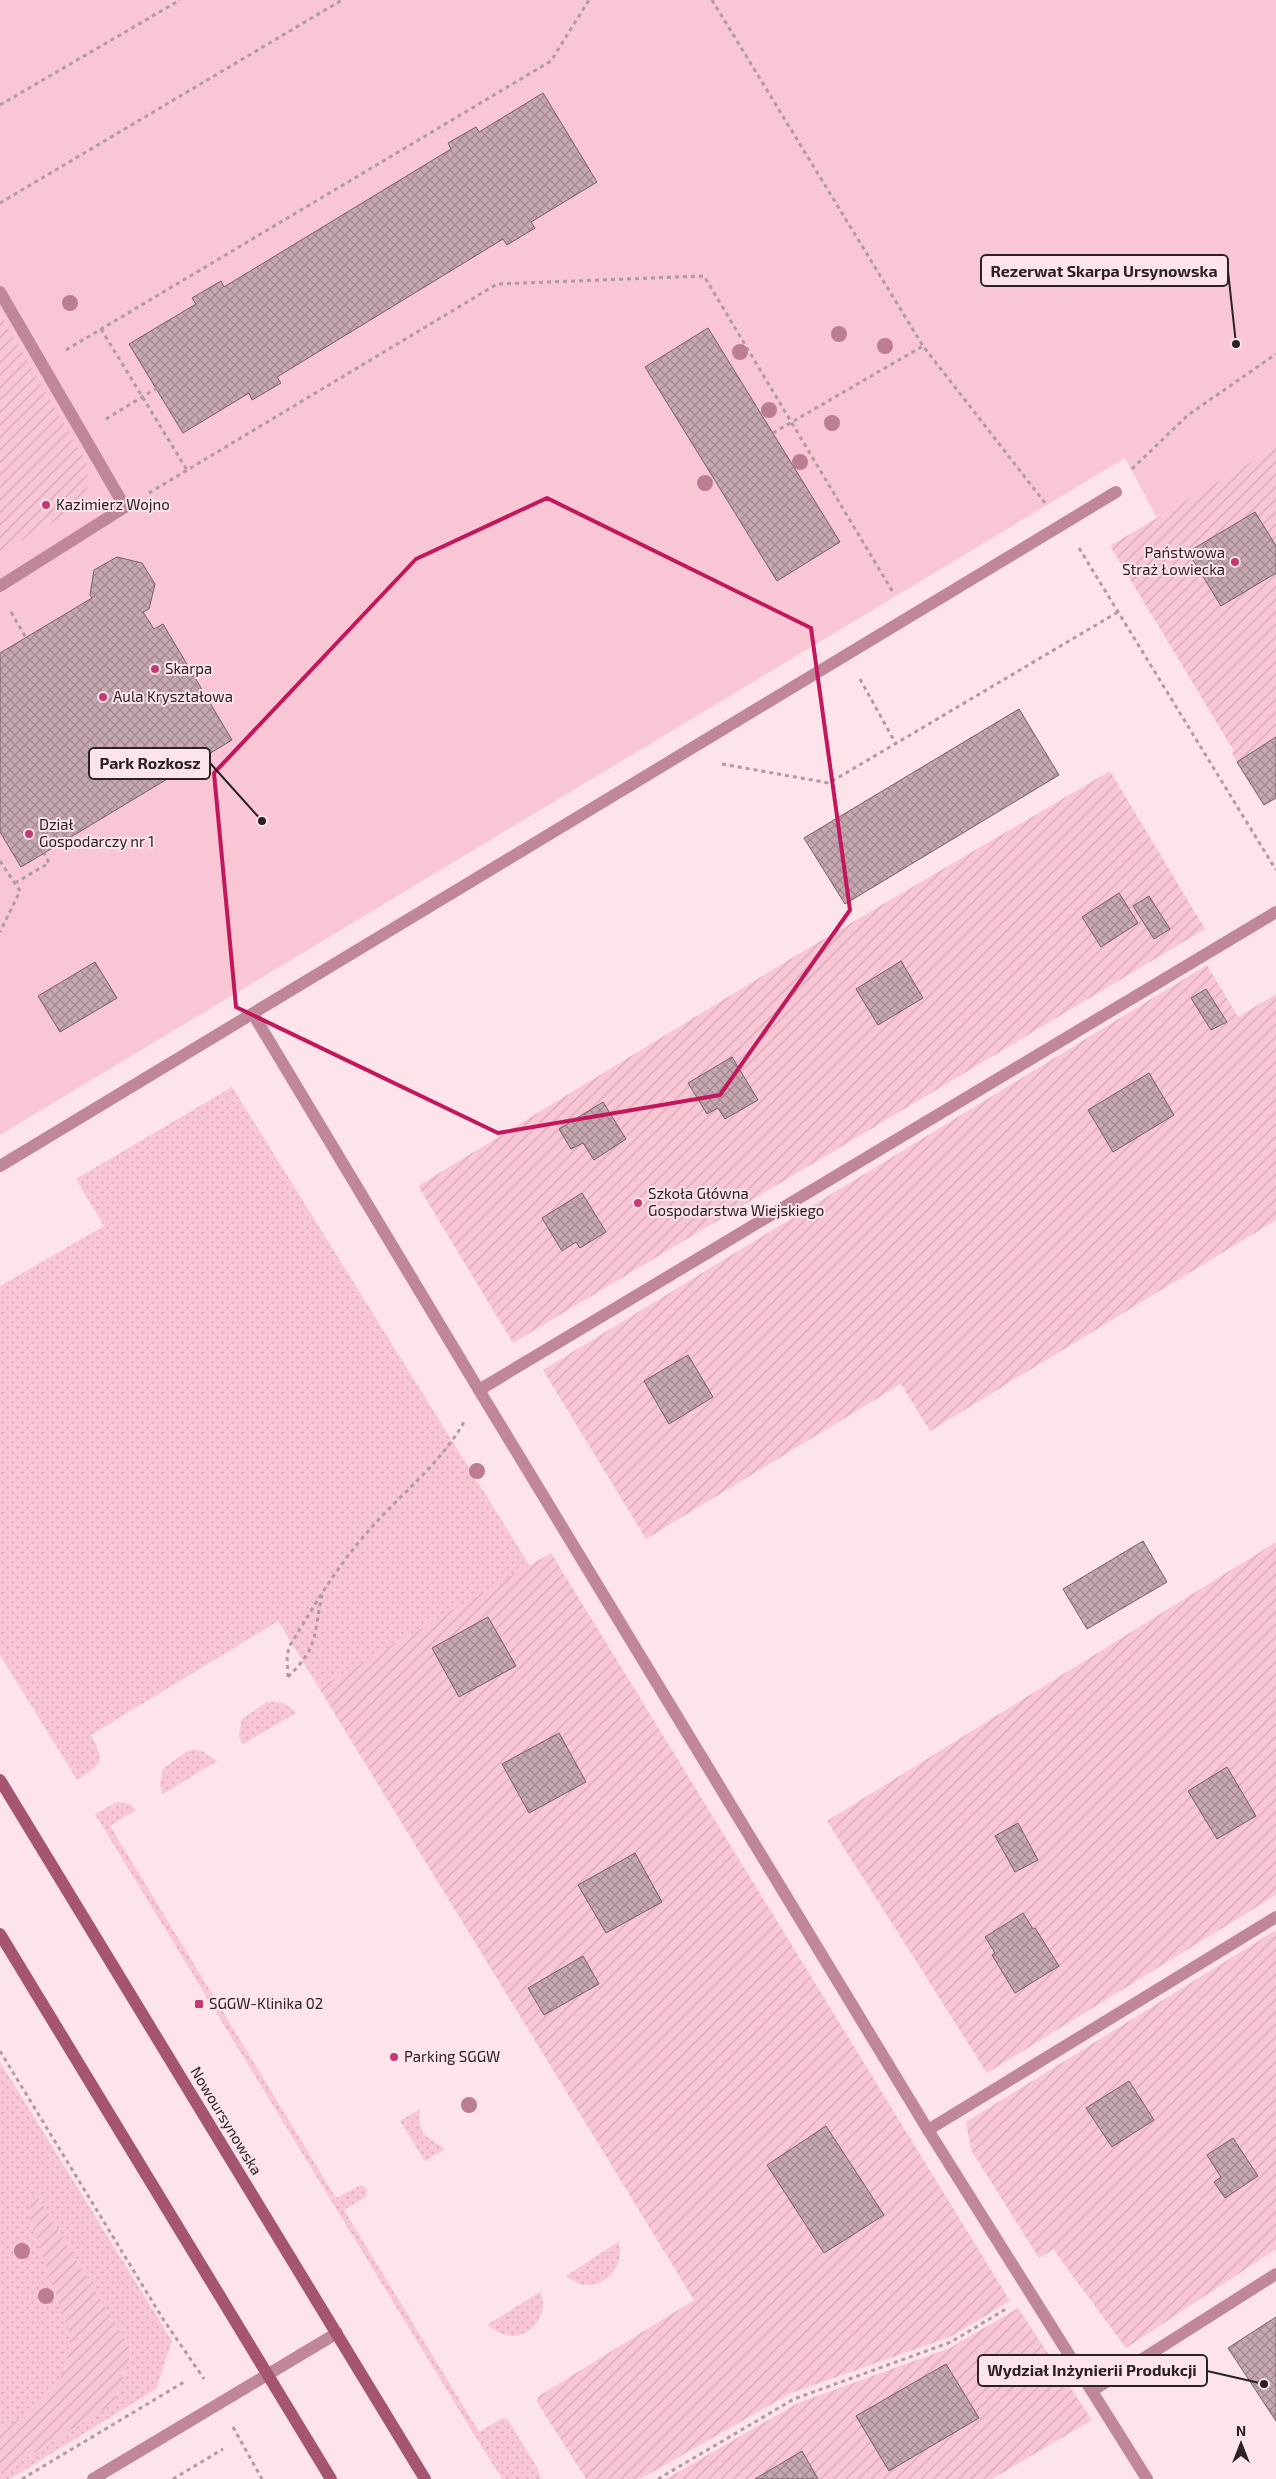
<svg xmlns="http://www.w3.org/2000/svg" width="1276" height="2479" viewBox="0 0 1276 2479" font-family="'Exo 2',sans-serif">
<defs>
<pattern id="grass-dots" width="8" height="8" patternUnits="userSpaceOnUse" patternTransform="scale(1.25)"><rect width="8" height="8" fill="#f8c6d4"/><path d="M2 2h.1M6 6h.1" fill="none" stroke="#d5aab6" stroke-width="1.8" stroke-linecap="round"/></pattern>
<pattern id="garden-furrows" width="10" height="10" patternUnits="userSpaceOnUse" patternTransform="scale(1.25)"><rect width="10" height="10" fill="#f8c6d4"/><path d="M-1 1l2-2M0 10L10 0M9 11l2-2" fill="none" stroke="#d5aab6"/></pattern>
<pattern id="building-cross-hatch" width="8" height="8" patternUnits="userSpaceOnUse" patternTransform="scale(1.25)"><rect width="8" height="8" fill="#c5a8b0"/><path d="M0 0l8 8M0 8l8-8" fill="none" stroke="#a0888f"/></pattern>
</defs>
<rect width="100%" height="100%" fill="#fce4ea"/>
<g fill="url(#grass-dots)">
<path d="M 232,1087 L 530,1566 L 319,1688 L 278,1621 L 91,1735 C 105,1763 103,1763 77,1780 L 0,1655 L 0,1286 L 104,1226 L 76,1179 Z"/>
<path d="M 267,1702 C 279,1701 287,1703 296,1713 L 243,1744 L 239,1736 L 242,1719 Z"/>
<polygon points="194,1750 202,1751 217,1761 163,1794 160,1785 163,1769 187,1751"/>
<polygon points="117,1802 130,1804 136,1810 110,1826 336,2198 361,2185 367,2189 366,2197 344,2210 479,2432 503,2418 508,2420 538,2469 541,2479 502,2479 475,2436 95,1814"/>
<path d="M 0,2062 L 172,2341 L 156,2389 L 10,2479 L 0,2479 L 0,2474 L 114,2403 L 132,2351 L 37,2195 L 69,2332 C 70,2344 70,2356 66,2367 C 58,2389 19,2420 0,2433 Z"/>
<polygon points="420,2109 419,2121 423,2134 445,2149 425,2161 400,2121"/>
<path d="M 618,2242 C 627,2262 607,2286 587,2285 C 578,2285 572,2280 566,2276 Z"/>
<path d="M 540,2292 C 550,2310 534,2335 513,2336 C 503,2336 495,2330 487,2325 Z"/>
</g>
<polygon fill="#f8c6d4" points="0,0 1276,0 1276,447 1157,518 1125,458 0,1135"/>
<g fill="url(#garden-furrows)">
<path d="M 0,314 L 87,463 C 88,482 90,493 77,508 L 0,553 Z"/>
<polygon points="1276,447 1276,737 1237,762 1232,753 1234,751 1110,546"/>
<polygon points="1110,771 1205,929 513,1343 418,1186 800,953"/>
<polygon points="1207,965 1238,1017 1276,994 1276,1220 930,1431 901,1384 646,1539 543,1370"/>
<polygon points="1276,1542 1276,1895 987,2073 827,1821"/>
<polygon points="551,1553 1010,2301 950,2337 791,2393 640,2479 586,2479 537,2402 539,2396 694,2300 319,1688"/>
<polygon points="1276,1930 1276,2249 1126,2348 1053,2249 1039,2258 971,2150 966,2122"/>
<path d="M 37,2195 L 132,2351 L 114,2403 L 0,2474 L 0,2433 C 19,2420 58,2389 66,2367 C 70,2356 70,2344 69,2332 L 31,2223 L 30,2204 Z"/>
<polygon points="1018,2308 1092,2420 992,2479 666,2479 798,2403 950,2348"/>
</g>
<g fill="url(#building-cross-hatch)" stroke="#795f67">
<polygon points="543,93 597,182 531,222 535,228 507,245 503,239 277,377 281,383 252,400 249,393 183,433 129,344 196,304 192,298 221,281 224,287 451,149 448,143 476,127 479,132"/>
<polygon points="708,328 840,542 777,581 645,367"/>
<polygon points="1255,512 1276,546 1276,573 1221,606 1188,552"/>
<polygon points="117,557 142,563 155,584 149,609 143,612 154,629 163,624 232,740 21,867 0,832 0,653 92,598 90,595 94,570"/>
<polygon points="1019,709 1059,775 845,904 804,838"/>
<polygon points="1276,737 1276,798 1264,805 1237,762"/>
<polygon points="1119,893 1138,923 1101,947 1082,917"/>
<polygon points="1149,896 1170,929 1154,939 1133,906"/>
<polygon points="901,961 923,998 878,1025 856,989"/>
<polygon points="95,962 117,998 60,1032 38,996"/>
<polygon points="1206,989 1227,1022 1211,1030 1191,998"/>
<polygon points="732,1057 758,1100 725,1119 718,1108 707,1114 688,1083"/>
<polygon points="1149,1073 1174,1115 1113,1152 1088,1110"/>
<polygon points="603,1102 626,1139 594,1160 583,1143 571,1149 559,1129"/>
<polygon points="582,1193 606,1232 580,1248 576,1242 562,1251 542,1218"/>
<polygon points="688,1355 713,1397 669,1424 644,1381"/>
<polygon points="1143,1541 1167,1582 1087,1629 1063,1589"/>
<polygon points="488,1617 516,1666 459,1697 432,1648"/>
<polygon points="559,1733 586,1782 529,1813 502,1764"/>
<polygon points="1227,1767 1256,1816 1217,1839 1188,1791"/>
<polygon points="1018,1823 1038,1860 1015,1872 995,1836"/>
<polygon points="635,1853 662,1902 606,1933 578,1885"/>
<polygon points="1023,1913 1033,1929 1035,1928 1059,1966 1015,1993 992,1955 995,1953 985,1937"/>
<polygon points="583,1956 599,1984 544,2015 528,1988"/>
<polygon points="1129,2081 1154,2120 1112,2147 1086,2108"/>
<polygon points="826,2126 884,2215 824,2253 767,2165"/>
<polygon points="1233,2138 1258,2176 1225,2198 1214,2182 1221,2177 1207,2155"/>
<polygon points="1276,2317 1276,2421 1228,2348"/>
<polygon points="946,2364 979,2418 889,2471 856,2416"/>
<polygon points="802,2451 818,2479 755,2479"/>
</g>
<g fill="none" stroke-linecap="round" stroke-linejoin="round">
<g stroke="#af9ca1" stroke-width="3" stroke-dasharray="4 4" stroke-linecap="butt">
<polyline points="712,0 923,346 1045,503"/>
<polyline points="0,105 180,0"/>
<polyline points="0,203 342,0"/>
<polyline points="101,329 187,470"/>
<polyline points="66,350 551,61 589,0"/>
<polyline points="106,419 157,388"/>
<polyline points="773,433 923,346"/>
<polyline points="1132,469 1188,415 1276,354"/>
<polyline points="149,493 497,284 704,276 894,594"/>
<polyline points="1079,548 1276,870"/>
<polyline points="11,612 26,638"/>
<polyline points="860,679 896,744"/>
<polyline points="722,764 829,783 1118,612"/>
<polyline points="0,861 20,891 0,932"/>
<polyline points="15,883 49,863 44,853"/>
<path d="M 288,1677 L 287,1657 L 289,1647 C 314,1606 338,1564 371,1528 C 402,1493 441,1463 464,1422"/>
<path d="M 288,1677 C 320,1645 313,1636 322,1595"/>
<polyline points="0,2051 163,2319 204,2379"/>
<polyline points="233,2427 262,2479"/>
<polyline points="22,2479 184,2382"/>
<polyline points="173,2479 223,2449"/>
<polyline points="658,2479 794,2399 951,2342 1006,2309"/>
</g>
<g stroke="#c08798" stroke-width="12">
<polyline points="0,292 125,507 0,586"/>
<polyline points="253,1014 479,1390 928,2130 1147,2479"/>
<polyline points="479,1390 1276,912"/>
<polyline points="928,2130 1276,1917"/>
<polyline points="1092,2391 1276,2274"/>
<polyline points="93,2479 337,2333"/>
</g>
<polyline stroke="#c08798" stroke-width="12" points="0,1166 1116,492"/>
<g stroke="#a65571" stroke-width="12">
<polyline points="0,1780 425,2479"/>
<polyline points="0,1934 331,2479"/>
</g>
</g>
<g fill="#bb7c94">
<circle cx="70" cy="303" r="8"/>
<circle cx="839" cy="334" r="8"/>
<circle cx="885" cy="346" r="8"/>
<circle cx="740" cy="352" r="8"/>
<circle cx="769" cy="410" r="8"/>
<circle cx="832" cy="423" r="8"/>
<circle cx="800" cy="462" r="8"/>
<circle cx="705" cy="483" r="8"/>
<circle cx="477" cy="1471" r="8"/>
<circle cx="469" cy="2105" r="8"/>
<circle cx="22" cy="2251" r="8"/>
<circle cx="46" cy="2296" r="8"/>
</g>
<path fill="none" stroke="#c2185b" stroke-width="4" stroke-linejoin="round" d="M 547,498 L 811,628 L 850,910 L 720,1095 L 498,1133 L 236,1007 L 214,773 L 416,559 Z"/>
<g fill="#c43a73" stroke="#fce4ea" stroke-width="2">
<circle cx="46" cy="505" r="5"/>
<circle cx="1235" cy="562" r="5"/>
<circle cx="155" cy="669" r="5"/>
<circle cx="103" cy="697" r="5"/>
<circle cx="29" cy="834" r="5"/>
<circle cx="638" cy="1203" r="5"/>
<rect x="194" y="1999" width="10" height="10" rx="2.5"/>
<circle cx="394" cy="2057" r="5"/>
</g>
<g text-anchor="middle" stroke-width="4" stroke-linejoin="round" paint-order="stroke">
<g font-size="15" fill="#2b2023" stroke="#fce4ea" text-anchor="start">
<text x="56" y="510">Kazimierz Wojno</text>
<text x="1225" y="558" text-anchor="end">Państwowa<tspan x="1225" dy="17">Straż Łowiecka</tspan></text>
<text x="165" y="674">Skarpa</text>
<text x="113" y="702">Aula Kryształowa</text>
<text x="39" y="830">Dział<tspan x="39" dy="17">Gospodarczy nr 1</tspan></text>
<text x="648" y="1199">Szkoła Główna<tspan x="648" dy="17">Gospodarstwa Wiejskiego</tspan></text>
<text x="209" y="2009">SGGW-Klinika 02</text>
<text x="404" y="2062">Parking SGGW</text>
</g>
<g font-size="15" fill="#2b2023" stroke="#fce4ea">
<text transform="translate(226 2121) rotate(59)" y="5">Nowoursynowska</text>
</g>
</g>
<path fill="none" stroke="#2b2023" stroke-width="2" d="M1236 344L1228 271M262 821L210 763M1264 2384L1207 2371"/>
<g fill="#2b2023" stroke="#fce4ea" stroke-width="2">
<circle cx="1236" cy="344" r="5"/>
<circle cx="262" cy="821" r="5"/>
<circle cx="1264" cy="2384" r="5"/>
</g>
<g fill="#fce4ea" stroke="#2b2023" stroke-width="2">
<rect x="981" y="255" width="247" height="31" rx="5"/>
<rect x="89" y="748" width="121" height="31" rx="5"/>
<rect x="978" y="2355" width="229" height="31" rx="5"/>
</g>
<g font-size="16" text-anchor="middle" font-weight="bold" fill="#2b2023">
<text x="1104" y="277">Rezerwat Skarpa Ursynowska</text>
<text x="150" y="769">Park Rozkosz</text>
<text x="1092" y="2376">Wydział Inżynierii Produkcji</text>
</g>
<g transform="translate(1241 2444)" stroke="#fce4ea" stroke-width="4" paint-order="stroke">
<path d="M0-4L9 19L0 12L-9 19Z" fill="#2b2023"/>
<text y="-8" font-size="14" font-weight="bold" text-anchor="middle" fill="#2b2023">N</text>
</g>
</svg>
